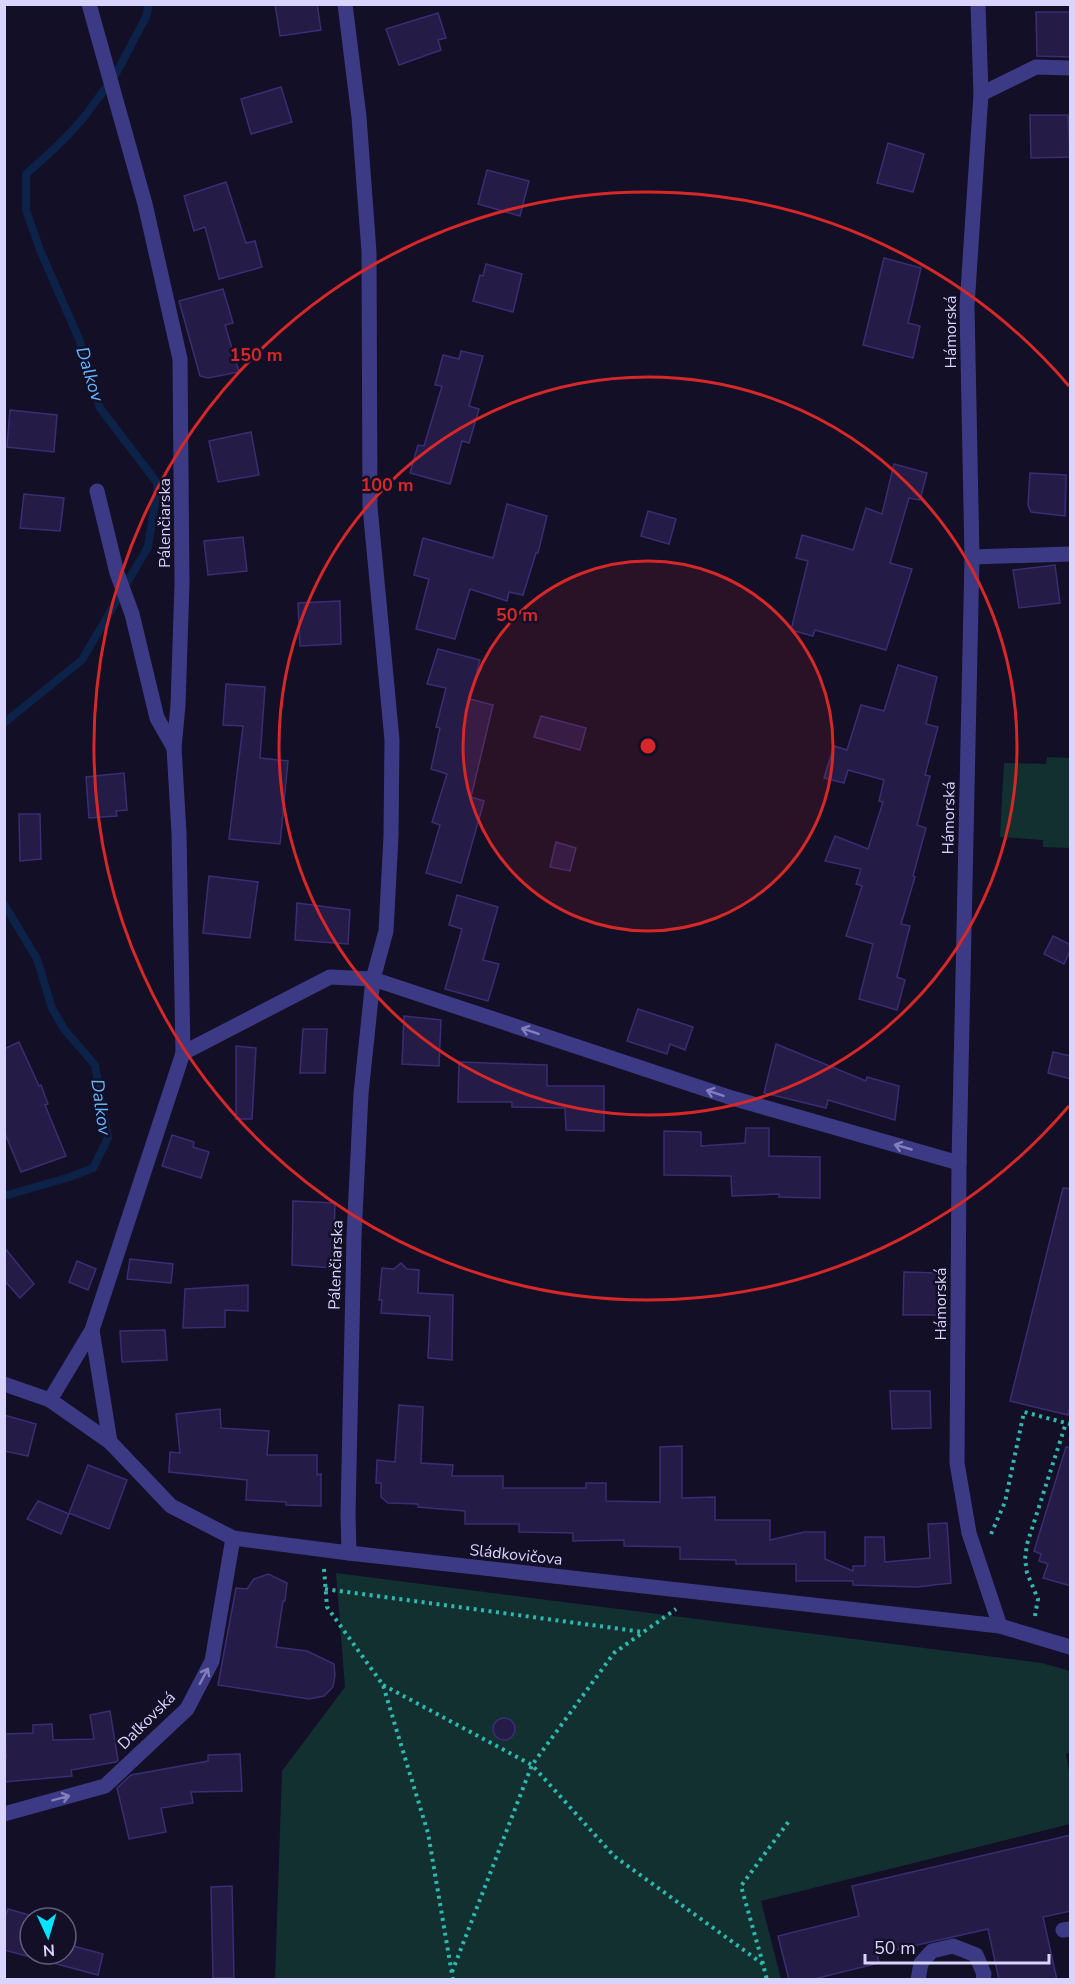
<svg xmlns="http://www.w3.org/2000/svg" width="1075" height="1984" viewBox="0 0 1075 1984" font-family="'Nunito Sans',sans-serif">
<rect width="100%" height="100%" fill="#130f26"/>
<g fill="#12302f">
<polygon points="1047,757 1070,758 1070,848 1043,847 1043,840 1000,837 1004,763 1046,764"/>
<polygon points="336,1573 1042,1663 1070,1671 1070,1752 1066,1754 1070,1777 1070,1824 761,1901 781,1979 275,1979 282,1771 345,1687"/>
</g>
<g fill="none" stroke-linecap="round" stroke-linejoin="round">
<g stroke="#0c2248" stroke-width="8">
<path d="M 4,723 L 82,660 L 148,547 L 158,484 L 100,408 L 79,339 L 40,250 L 26,210 L 26,174 C 47,156 67,138 84,117 C 94,105 100,93 111,83 L 146,17 L 149,4"/>
<polyline points="4,904 37,959 52,1008 64,1029 95,1065 108,1138 93,1168 70,1177 4,1196"/>
</g>
</g>
<g fill="#241b47" stroke="#3b2d73" stroke-width="1.5">
<polygon points="275,4 317,4 321,30 280,36"/>
<polygon points="1036,12 1071,12 1071,57 1037,56"/>
<polygon points="438,13 446,38 438,40 441,50 399,65 386,29"/>
<polygon points="281,87 292,122 251,134 241,99"/>
<polygon points="1030,115 1068,115 1070,157 1031,158"/>
<polygon points="888,143 924,154 913,192 877,183"/>
<polygon points="487,170 529,181 520,216 478,204"/>
<polygon points="226,182 246,243 255,241 262,267 219,279 205,227 194,231 184,196"/>
<polygon points="884,258 921,268 908,323 920,326 913,358 863,345"/>
<polygon points="486,264 522,274 513,312 473,301 480,275 483,276"/>
<polygon points="223,289 233,323 225,325 239,372 208,378 200,376 179,301"/>
<polygon points="461,351 483,356 469,406 479,409 469,443 462,441 450,484 410,473 418,445 424,446 442,386 435,385 443,355 459,359"/>
<polygon points="10,410 57,415 54,452 7,447"/>
<polygon points="251,432 259,475 218,482 209,441"/>
<polygon points="894,464 927,473 920,500 909,498 890,563 912,569 886,650 815,630 813,636 791,630 808,561 796,558 802,535 853,550 866,508 882,514"/>
<polygon points="1030,473 1066,475 1065,516 1031,512 1028,505"/>
<polygon points="24,494 64,498 60,531 20,528"/>
<polygon points="507,504 547,516 538,553 536,553 523,595 509,592 507,601 470,589 455,639 416,629 429,579 414,575 423,538 493,558"/>
<polygon points="648,511 676,519 669,544 641,536"/>
<polygon points="243,537 247,571 208,575 204,541"/>
<polygon points="1055,565 1060,603 1019,608 1013,570"/>
<polygon points="340,601 341,644 300,646 298,603"/>
<polygon points="438,649 480,660 470,699 493,705 471,797 484,801 461,883 426,873 440,825 432,822 447,774 431,769 440,728 436,727 446,688 427,684"/>
<polygon points="898,665 937,677 926,724 938,727 925,775 930,776 917,825 926,828 913,876 915,877 901,924 910,926 897,977 905,980 897,1010 859,999 873,944 846,936 862,886 856,884 861,869 825,861 835,836 868,849 883,802 879,801 884,780 848,770 844,783 824,778 834,746 847,750 861,705 884,711"/>
<polygon points="226,684 265,687 260,758 288,761 280,844 229,839 243,726 223,725"/>
<polygon points="541,716 586,728 580,750 534,737"/>
<polygon points="124,773 127,810 116,811 117,816 89,818 86,777"/>
<polygon points="19,814 40,814 41,859 20,861"/>
<polygon points="556,842 576,848 570,871 550,867"/>
<polygon points="209,876 258,882 250,938 203,933"/>
<polygon points="457,895 498,907 483,960 499,964 488,1001 445,989 462,929 449,925"/>
<polygon points="297,903 350,910 348,944 295,940"/>
<polygon points="1053,936 1071,945 1071,949 1064,964 1044,954"/>
<polygon points="638,1009 693,1027 685,1050 670,1044 667,1054 627,1041"/>
<polygon points="404,1016 441,1020 439,1066 402,1064"/>
<polygon points="303,1029 327,1029 325,1073 300,1073"/>
<polygon points="19,1042 39,1086 41,1085 48,1104 45,1105 66,1156 21,1172 4,1131 4,1049"/>
<polygon points="776,1044 866,1081 867,1077 899,1086 895,1120 828,1100 826,1108 764,1093"/>
<polygon points="236,1046 256,1048 252,1119 236,1119"/>
<polygon points="1053,1052 1071,1056 1071,1079 1048,1073"/>
<polygon points="459,1062 547,1065 547,1086 604,1086 604,1131 566,1130 565,1108 512,1107 512,1102 458,1102"/>
<polygon points="746,1128 769,1128 769,1156 820,1157 820,1198 779,1197 779,1194 732,1196 731,1176 664,1175 664,1131 701,1132 701,1146 745,1143"/>
<polygon points="172,1135 194,1142 193,1147 209,1152 201,1178 162,1166"/>
<polygon points="1063,1188 1071,1189 1071,1404 1068,1415 1010,1401"/>
<polygon points="293,1201 335,1203 333,1268 292,1265"/>
<polygon points="4,1247 34,1284 20,1298 4,1280"/>
<polygon points="130,1259 173,1264 171,1283 127,1279"/>
<polygon points="77,1261 96,1269 88,1290 69,1282"/>
<polygon points="401,1263 407,1269 419,1270 418,1293 453,1295 452,1360 428,1358 430,1316 381,1313 382,1300 379,1300 382,1268 394,1269"/>
<polygon points="904,1272 938,1273 938,1315 903,1315"/>
<polygon points="248,1285 248,1311 225,1310 225,1327 183,1328 185,1289"/>
<polygon points="165,1330 167,1360 122,1362 120,1331"/>
<polygon points="890,1391 930,1391 931,1428 892,1429"/>
<polygon points="399,1405 423,1407 421,1463 453,1465 452,1476 503,1476 503,1488 586,1488 586,1483 606,1483 606,1501 660,1502 660,1447 682,1446 682,1498 715,1497 715,1520 770,1520 770,1540 804,1532 825,1532 825,1559 853,1571 853,1566 865,1566 865,1537 884,1537 885,1562 930,1558 928,1524 947,1523 951,1583 917,1587 853,1585 853,1581 796,1581 796,1564 736,1564 736,1560 680,1559 680,1547 624,1546 624,1540 573,1541 573,1533 519,1532 519,1524 465,1524 465,1511 418,1507 418,1504 388,1503 381,1497 381,1483 376,1483 377,1460 395,1462"/>
<polygon points="220,1409 221,1428 269,1431 267,1455 317,1455 317,1475 321,1474 321,1506 286,1505 286,1502 246,1500 247,1480 169,1472 170,1452 180,1453 176,1414"/>
<polygon points="4,1415 36,1424 28,1456 4,1451"/>
<polygon points="1066,1447 1071,1448 1071,1586 1043,1578 1048,1564 1039,1561 1041,1554 1034,1551"/>
<polygon points="88,1465 127,1480 109,1529 69,1513"/>
<polygon points="38,1501 69,1514 61,1534 27,1519"/>
<polygon points="268,1574 287,1583 285,1601 283,1601 276,1647 307,1651 334,1664 335,1675 333,1687 324,1696 309,1699 218,1685 236,1588 247,1589 254,1579"/>
<polygon points="110,1711 118,1760 116,1762 71,1770 72,1776 4,1782 4,1758 6,1758 5,1734 33,1733 33,1725 52,1724 53,1740 94,1739 90,1715"/>
<circle cx="504" cy="1729" r="11"/>
<polygon points="240,1754 242,1791 191,1792 193,1803 161,1808 166,1832 129,1839 117,1788 131,1775 208,1761 208,1755"/>
<polygon points="1071,1835 1071,1911 1043,1917 1057,1980 999,1980 988,1929 877,1954 879,1963 810,1980 789,1980 778,1936 859,1916 852,1886"/>
<polygon points="232,1886 234,1978 213,1978 211,1887"/>
<polygon points="8,1909 36,1917 30,1918 30,1954 66,1954 66,1944 103,1954 98,1975 4,1950 4,1921"/>
</g>
<g fill="none" stroke-linecap="round" stroke-linejoin="round">
<g stroke="#2fb8b0" stroke-width="4" stroke-dasharray="3 4.5" stroke-linecap="butt">
<polyline points="991,1534 1005,1502 1024,1412 1070,1424"/>
<polyline points="324,1569 327,1607 383,1685 398,1735 428,1833 453,1980"/>
<polyline points="325,1589 643,1632"/>
<polyline points="1035,1616 1038,1599 1027,1573 1025,1559 1027,1544 1066,1423"/>
<polyline points="383,1685 532,1765 614,1856 763,1964 767,1980"/>
<polyline points="763,1964 741,1886 789,1821"/>
<polyline points="452,1972 532,1765 614,1653 676,1609"/>
</g>
<g stroke="#3d3a85" stroke-width="15">
<polyline points="89,4 145,204 180,359 182,584 178,705 174,748 179,833 183,1053"/>
<polyline points="345,4 359,117 369,252 370,507 392,740 391,836 386,931 373,979 361,1094 354,1236 348,1514 349,1553"/>
<polyline points="978,4 981,94 967,306 972,557 959,1163 957,1463 969,1533 1000,1626"/>
<polyline points="981,94 1036,67 1070,68"/>
<polyline points="97,491 117,573 132,614 157,718 174,748"/>
<polyline points="972,557 1070,554"/>
<polyline points="4,1384 50,1400 110,1442 171,1506 233,1538 349,1553 1000,1626 1070,1647"/>
<polyline points="50,1400 92,1330"/>
<polyline points="110,1442 92,1330 183,1053 330,977 373,979 732,1098 959,1163"/>
<polyline points="4,1814 105,1786 187,1709 212,1661 233,1538"/>
<polyline points="1063,1930 1070,1929"/>
<polyline points="918,1980 921,1963 932,1951 953,1946 976,1955 984,1974 983,1980"/>
</g>
</g>
<defs><path id="oneway-shaft" d="M-6 0H5M1.5-3L5.5 0L1.5 3" fill="none" stroke-width="1.6" stroke-linecap="round" stroke-linejoin="round" transform="scale(1.5)"/></defs>
<g stroke="#837fbc">
<use href="#oneway-shaft" transform="translate(530 1031) rotate(-162)"/>
<use href="#oneway-shaft" transform="translate(715 1093) rotate(-162)"/>
<use href="#oneway-shaft" transform="translate(903 1147) rotate(-164)"/>
<use href="#oneway-shaft" transform="translate(204 1676) rotate(-62)"/>
<use href="#oneway-shaft" transform="translate(61 1798) rotate(-15)"/>
</g>
<circle cx="648" cy="746" r="185" fill="#d62828" fill-opacity=".12"/>
<g fill="none" stroke="#d62828" stroke-width="3">
<circle cx="648" cy="746" r="185"/>
<circle cx="648" cy="746" r="369"/>
<path d="M1069 1106A554 554 0 1 1 1069 386"/>
</g>
<g text-anchor="middle" stroke-width="5" stroke-linejoin="round" paint-order="stroke">
<g font-size="16" fill="#d9d4ff" stroke="#130f26">
<text transform="translate(950 332) rotate(-90)" y="6">Hámorská</text>
<text transform="translate(164 523) rotate(-90)" y="6">Pálenčiarska</text>
<text transform="translate(948 818) rotate(-89)" y="6">Hámorská</text>
<text transform="translate(335 1265) rotate(-88)" y="6">Pálenčiarska</text>
<text transform="translate(940 1304) rotate(-90)" y="6">Hámorská</text>
<text transform="translate(516 1554) rotate(6)" y="6">Sládkovičova</text>
<text transform="translate(146 1720) rotate(-45)" y="6">Daľkovská</text>
</g>
<g font-size="18" font-style="italic" fill="#62b6ff" stroke="#130f26">
<text transform="translate(90 374) rotate(73)" y="6">Dalkov</text>
<text transform="translate(101 1107) rotate(82)" y="6">Dalkov</text>
</g>
</g>
<circle cx="648" cy="746" r="9" fill="#d62828" stroke="#130f26" stroke-width="3"/>
<g font-size="18" text-anchor="middle" font-weight="bold" fill="#d62828" stroke="#130f26" stroke-width="5" stroke-linejoin="round" paint-order="stroke">
<text x="256" y="361">150 m</text>
<text x="387" y="491">100 m</text>
<text x="517" y="621">50 m</text>
</g>
<rect width="1075" height="1984" fill="none" stroke="#d9d4ff" stroke-width="12"/>
<g transform="translate(48 1936) rotate(176)"><circle r="28" fill="#130f26" stroke="#625e7d" stroke-width="1.5"/>
<path d="M0-4.5L10 22L0 15L-10 22Z" fill="#00e5ff"/>
<text y="-9" font-size="16" font-weight="bold" text-anchor="middle" fill="#d9d4ff">N</text>
</g>
<path d="M865 1954v9h184v-9" fill="none" stroke="#d9d4ff" stroke-width="3"/>
<text x="874" y="1954" font-size="18" fill="#d9d4ff" stroke="#130f26" stroke-width="4.5" paint-order="stroke">50 m</text>
</svg>
